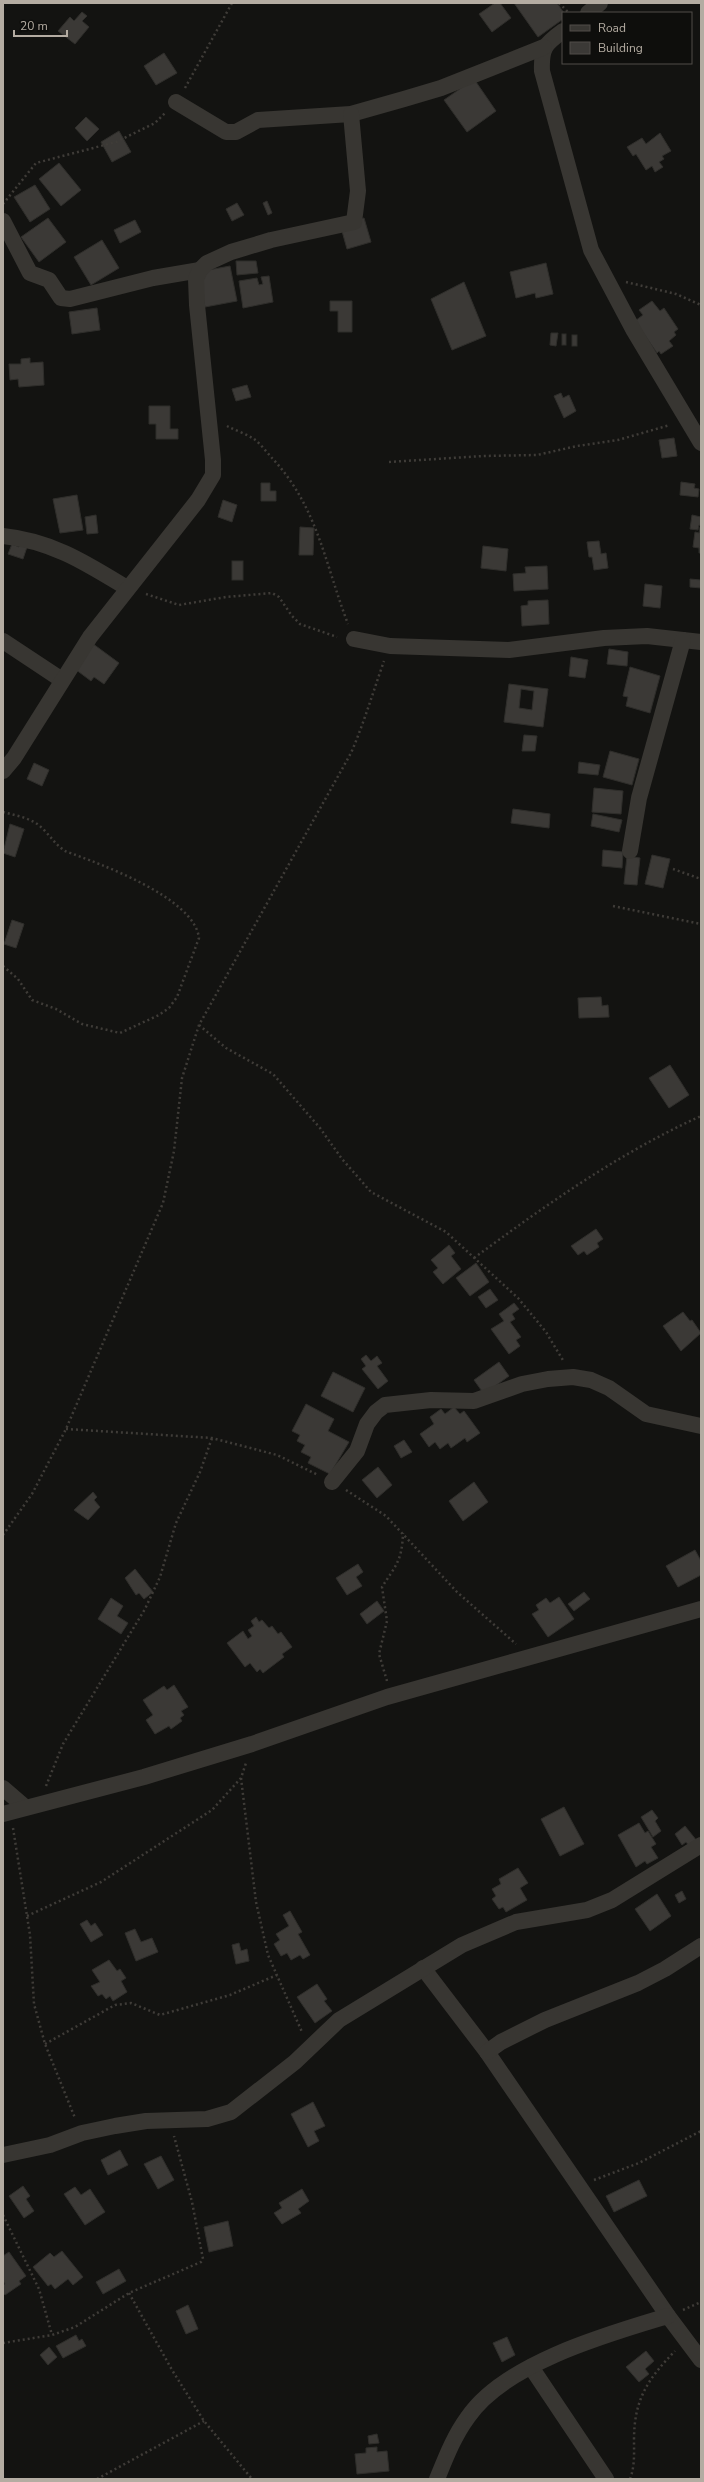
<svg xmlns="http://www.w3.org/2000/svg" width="704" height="2482" viewBox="0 0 704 2482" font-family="'Nunito Sans',sans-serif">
<rect width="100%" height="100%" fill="#131311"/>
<g fill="#3b3936" stroke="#2f2e2b" fill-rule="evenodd">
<polygon points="495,3 500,3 511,18 492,32 479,14"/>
<polygon points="514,3 557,3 564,13 563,19 538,37"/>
<polygon points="82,12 87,16 82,21 89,27 75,44 58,31 70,17 74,21"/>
<polygon points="164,53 177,73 156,85 144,66"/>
<polygon points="474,79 496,111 467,132 444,100"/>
<polygon points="86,117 99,129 87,141 75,128"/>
<polygon points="119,131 131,152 112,162 101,142"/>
<polygon points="660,133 671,151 662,156 664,159 659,162 663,167 655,172 652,166 646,170 636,154 633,156 627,147 642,138 646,144"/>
<polygon points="59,163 81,190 61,206 39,179"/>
<polygon points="35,185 50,209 30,222 14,197"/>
<polygon points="267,201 272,213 268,215 263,203"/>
<polygon points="237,203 244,215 232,221 226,209"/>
<polygon points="48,218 66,242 39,262 21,237"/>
<polygon points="364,218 371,242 347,249 340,224"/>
<polygon points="135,220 141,232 120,243 114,230"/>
<polygon points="102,240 119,268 91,285 74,257"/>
<polygon points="236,261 256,261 258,273 237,275"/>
<polygon points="546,263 553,294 536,298 535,293 516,298 510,272"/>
<polygon points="230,266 237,301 205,307 198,272"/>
<polygon points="269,276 273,302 243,308 239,281 257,278 259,285 263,284 261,277"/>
<polygon points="464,282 486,336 452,350 431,299"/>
<polygon points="330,301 352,301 352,332 338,332 338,311 330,311"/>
<polygon points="652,301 660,311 664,308 678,329 674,332 676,335 669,341 673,346 661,354 659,351 657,353 635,321 643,315 639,310"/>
<polygon points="97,308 100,330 72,334 69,312"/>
<polygon points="551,333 558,333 556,346 550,345"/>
<rect x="562" y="334" width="4" height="11"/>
<rect x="572" y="335" width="5" height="11"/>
<polygon points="30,358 30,363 43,362 44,385 19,387 18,379 10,380 9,364 21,364 21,359"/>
<polygon points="247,385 251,397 236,401 232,389"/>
<polygon points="561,393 563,398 569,395 576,411 564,418 554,396"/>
<polygon points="149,406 170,406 170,429 178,429 178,439 156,439 156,424 149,424"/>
<polygon points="674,438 677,456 662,458 659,440"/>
<polygon points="681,482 695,484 694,488 699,489 698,497 680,495"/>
<polygon points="261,483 270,483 270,491 276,491 276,501 261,501"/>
<polygon points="77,495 83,530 60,533 53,499"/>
<polygon points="223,500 237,505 232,522 218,517"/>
<polygon points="96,515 98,533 87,534 85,517"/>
<polygon points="692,515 701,517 701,526 699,525 698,530 690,529"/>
<polygon points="300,527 314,528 313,555 299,555"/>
<polygon points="700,527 701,527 701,553 699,553 699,548 693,547 695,532 699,533"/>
<polygon points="599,541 601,554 606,553 608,568 594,570 592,557 589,557 587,542"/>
<polygon points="12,544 19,547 20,544 27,547 23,559 8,554"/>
<polygon points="483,546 508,549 506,571 481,568"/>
<rect x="232" y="561" width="11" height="19"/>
<polygon points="547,566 548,589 514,591 513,574 526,573 525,567"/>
<polygon points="690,579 701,580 701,588 690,587"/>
<polygon points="645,584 662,586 660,608 643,606"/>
<polygon points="548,600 549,624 522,626 521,606 528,605 528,601"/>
<polygon points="85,638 119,663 104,684 94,677 91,681 75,669"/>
<polygon points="609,649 628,652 627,666 607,664"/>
<polygon points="571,657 588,660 585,678 569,676"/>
<polygon points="630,667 660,676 650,713 626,706 628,697 623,696"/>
<path d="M 509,684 L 548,689 L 543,727 L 504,722 ZM 521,689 L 534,691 L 532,710 L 519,708 Z"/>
<polygon points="524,735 537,736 535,751 522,751"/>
<polygon points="610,751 639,759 632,785 603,777"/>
<polygon points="579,762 600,765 598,775 578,773"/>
<polygon points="34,763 49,770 42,786 27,779"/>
<polygon points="594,788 623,791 621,814 592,812"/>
<polygon points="513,809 550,814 549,828 511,823"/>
<polygon points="593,814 622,820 619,832 591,826"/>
<polygon points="10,824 24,829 15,857 3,853"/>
<polygon points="603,850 623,852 622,868 602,866"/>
<polygon points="652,855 670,859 663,888 645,884"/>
<polygon points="627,856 640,858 637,885 624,884"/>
<polygon points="12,920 24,924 16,948 4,944"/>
<polygon points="601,997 602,1006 608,1005 609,1017 579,1018 578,998"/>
<polygon points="670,1065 689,1095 669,1108 649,1078"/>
<polygon points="596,1229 603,1239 597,1243 599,1247 587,1255 584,1251 578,1255 571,1246"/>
<polygon points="449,1245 455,1253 451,1256 461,1269 443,1284 433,1272 438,1268 431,1260"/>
<polygon points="476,1263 489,1282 470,1296 456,1278"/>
<polygon points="490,1289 498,1300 486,1308 478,1297"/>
<polygon points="514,1303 519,1309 512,1314 515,1319 510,1322 521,1337 516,1340 520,1346 509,1354 491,1329 504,1321 499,1314"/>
<polygon points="683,1312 690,1321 692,1320 701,1333 681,1351 663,1326"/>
<polygon points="366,1355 371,1361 377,1356 382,1363 377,1366 388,1381 378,1389 362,1369 366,1366 361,1359"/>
<polygon points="499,1362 509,1376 484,1394 474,1380"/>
<polygon points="333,1372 365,1388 353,1412 321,1396"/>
<polygon points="306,1404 334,1419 328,1431 349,1442 330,1474 308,1463 311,1457 301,1452 305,1445 297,1441 300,1435 292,1431"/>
<polygon points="454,1407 460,1414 464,1411 480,1433 467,1442 465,1438 451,1448 448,1443 440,1449 435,1442 429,1447 420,1434 434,1424 430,1417 441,1409 445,1414"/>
<polygon points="404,1440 412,1452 401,1458 394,1446"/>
<polygon points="378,1467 392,1485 377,1498 362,1480"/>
<polygon points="474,1482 488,1502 463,1521 449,1501"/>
<polygon points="93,1492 97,1497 94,1500 100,1507 88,1520 74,1510"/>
<polygon points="695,1550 701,1561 701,1575 678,1587 666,1566"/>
<polygon points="358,1564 363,1572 356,1577 362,1586 347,1595 336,1578"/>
<polygon points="135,1569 153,1592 144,1599 139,1593 136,1595 125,1578"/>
<polygon points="584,1592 590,1599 574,1611 568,1604"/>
<polygon points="559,1597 574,1619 548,1637 532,1614 539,1610 536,1605 546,1598 550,1603"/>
<polygon points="111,1598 123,1606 117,1616 128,1623 121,1634 98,1619"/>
<polygon points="377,1601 384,1611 367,1624 360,1614"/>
<polygon points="256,1617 259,1622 262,1620 269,1628 272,1626 278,1634 281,1632 292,1647 282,1654 284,1657 263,1673 260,1669 257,1672 250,1663 245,1667 227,1643 243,1631 248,1639 252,1636 248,1630 254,1626 251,1621"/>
<polygon points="174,1685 188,1707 181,1711 184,1715 180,1718 182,1721 171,1729 169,1726 155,1734 146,1720 153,1715 143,1700 164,1686 167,1690"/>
<polygon points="564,1807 584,1844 560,1856 541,1819"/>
<polygon points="652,1810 658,1818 655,1821 661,1831 653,1837 641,1817"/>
<polygon points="639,1823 645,1833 648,1831 656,1844 651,1847 658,1858 647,1864 645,1861 636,1867 618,1835"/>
<polygon points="685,1826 697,1841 689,1846 686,1842 682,1845 675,1834"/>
<polygon points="518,1868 528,1883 520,1888 527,1900 506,1912 503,1907 499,1909 492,1899 496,1896 492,1889 501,1884 499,1879"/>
<polygon points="682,1891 686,1899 679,1903 675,1895"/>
<polygon points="657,1894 671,1916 650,1931 635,1909"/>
<polygon points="290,1911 302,1932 298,1934 310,1955 303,1959 300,1955 291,1960 287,1953 281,1956 274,1944 280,1940 276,1934 289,1926 283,1915"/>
<polygon points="87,1920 91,1926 95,1923 103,1935 91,1942 80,1924"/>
<polygon points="135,1929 141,1942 152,1938 158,1952 136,1961 125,1933"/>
<polygon points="239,1943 241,1951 247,1949 249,1961 236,1964 232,1945"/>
<polygon points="109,1960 117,1971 120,1969 126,1978 121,1981 127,1992 113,2001 110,1996 106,1999 102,1994 98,1996 91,1986 100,1982 92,1970"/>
<polygon points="317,1984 327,1999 324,2001 332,2011 315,2023 297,1997"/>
<polygon points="313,2102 325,2126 314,2131 319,2141 308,2147 291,2114"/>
<polygon points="120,2150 128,2165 108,2175 101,2160"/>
<polygon points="161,2156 174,2180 158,2189 144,2164"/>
<polygon points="639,2180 647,2196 614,2212 606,2196"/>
<polygon points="23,2186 30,2196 26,2199 34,2211 24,2218 9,2196"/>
<polygon points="75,2187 81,2195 90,2189 105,2212 85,2225 64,2194"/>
<polygon points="302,2189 309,2201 298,2209 301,2213 282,2224 274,2213 282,2208 279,2203"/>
<polygon points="228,2221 233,2246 209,2252 204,2227"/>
<polygon points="62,2251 83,2277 73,2285 68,2279 55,2289 51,2284 48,2286 33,2267 50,2253 54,2257"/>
<polygon points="9,2252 26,2276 19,2281 21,2284 5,2295 3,2293 3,2286 5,2284 3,2281 3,2256"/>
<polygon points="119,2269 126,2281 103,2294 96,2282"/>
<polygon points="188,2305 198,2329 186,2334 176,2311"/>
<polygon points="76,2335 79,2341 82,2339 86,2346 63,2358 56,2346"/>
<polygon points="507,2337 515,2355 502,2362 493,2343"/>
<polygon points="49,2347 57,2357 48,2365 40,2355"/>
<polygon points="646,2351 654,2361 645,2369 649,2374 639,2382 626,2367"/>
<polygon points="377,2434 379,2443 369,2444 368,2436"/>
<polygon points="377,2447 377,2452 387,2451 389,2471 357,2474 355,2454 366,2453 366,2448"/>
</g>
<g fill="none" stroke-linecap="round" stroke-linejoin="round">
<g stroke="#3f3c38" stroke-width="2.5" stroke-dasharray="2 3" stroke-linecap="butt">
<polyline points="559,3 569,13"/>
<polyline points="185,88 232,3"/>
<polyline points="3,204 36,163 116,142 155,123 165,113"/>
<polyline points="626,282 676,294 701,305"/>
<path d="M 227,426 C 235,430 246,434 254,439 C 261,444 267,453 273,459 C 318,508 325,564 348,624"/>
<polyline points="389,462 483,456 537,455 577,446 618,440 670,425"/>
<polyline points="146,594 179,605 226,597 272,593 279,597 292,616 300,624 337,637"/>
<path d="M 3,812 C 17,816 33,818 43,829 C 51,837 56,845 65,851 C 100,864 194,897 199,938 L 177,997 L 169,1008 L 159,1015 L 120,1033 L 82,1024 L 56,1009 L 32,1000 L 18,979 L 3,966"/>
<polyline points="673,869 701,879"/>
<polyline points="613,906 701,924"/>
<polyline points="199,1025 226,1048 273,1074 320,1128 342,1159 371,1192 446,1232 518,1298 546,1332 564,1362"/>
<path d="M 474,1258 C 546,1205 619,1153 701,1116"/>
<polyline points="66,1429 212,1438 277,1455 318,1475"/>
<polyline points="346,1490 386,1516 457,1592 516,1644"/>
<path d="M 3,1535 L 32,1494 L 66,1429 L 163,1203 L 174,1151 L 182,1078 L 199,1025 L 351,753 C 364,723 373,692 384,661"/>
<path d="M 387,1681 L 379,1654 L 387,1621 L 382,1587 C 396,1565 402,1561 403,1533"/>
<polyline points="241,1778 256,1902 268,1955 302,2032"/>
<polyline points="46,1786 63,1744 145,1609 160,1577 176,1523 200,1472 212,1438"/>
<polyline points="13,1828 30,1935 34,2004 45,2044 75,2118"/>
<polyline points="27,1916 101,1882 212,1810 241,1778 246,1763"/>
<polyline points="45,2044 115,2005 131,2003 160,2015 230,1995 277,1975"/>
<polyline points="594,2180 639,2163 701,2131"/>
<polyline points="3,2215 39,2289 52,2335"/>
<polyline points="129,2293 172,2370 204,2421 252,2479"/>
<polyline points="683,2310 701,2302"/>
<polyline points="3,2343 52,2335 75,2327 129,2293 201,2262 203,2259 192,2202 174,2136"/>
<polyline points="97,2479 204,2421"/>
<path d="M 630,2479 C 635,2466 634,2453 634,2440 C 634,2399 648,2379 675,2351"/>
</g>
<g stroke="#383632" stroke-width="16">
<polyline points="588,13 600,3"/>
<path d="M 563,31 C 545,44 541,48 542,71 L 591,250 L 634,331 L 701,443"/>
<polyline points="176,102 226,132 236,132 258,120 351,114 404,99 441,88 544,47"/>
<polyline points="3,221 30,273 49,280 61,298 70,299 153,278 200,270"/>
<path d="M 3,536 C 52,541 86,563 127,588"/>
<polyline points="354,639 390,646 509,650 604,638 647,636 701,642"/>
<polyline points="3,641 62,680"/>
<polyline points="3,771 14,758 90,637 198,500 213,475 213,460 197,305 196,279 200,270 207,263 231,252 271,240 354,222 358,191 351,114"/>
<polyline points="630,851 639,798 683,640"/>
<polyline points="332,1482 357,1451 367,1424 376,1412 385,1405 431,1400 474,1401 522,1384 548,1379 573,1377 591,1380 609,1388 646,1414 701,1426"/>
<polyline points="3,1788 25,1807"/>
<polyline points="3,1814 144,1777 252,1744 387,1697 701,1609"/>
<polyline points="423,1968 487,2052 668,2316 701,2360"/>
<polyline points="487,2052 501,2042 545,2020 638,1983 665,1969 701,1946"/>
<polyline points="3,2155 50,2145 82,2133 115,2126 146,2121 207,2119 231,2112 295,2062 339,2020 462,1945 516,1922 587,1910 612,1900 701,1845"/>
<polyline points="531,2367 606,2479"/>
<path d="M 437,2479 C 446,2457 454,2436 468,2417 C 505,2363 608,2334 668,2316"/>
</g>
</g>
<rect width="704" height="2482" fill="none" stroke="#b4aca2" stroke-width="8"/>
<rect x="562" y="12" width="130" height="52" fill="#0e0e0c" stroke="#504d48"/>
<rect x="570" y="25" width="20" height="6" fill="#383632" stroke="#504d48"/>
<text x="598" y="32" font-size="12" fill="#b4aca2">Road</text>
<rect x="570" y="42" width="20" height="12" fill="#3b3936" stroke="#504d48"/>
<text x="598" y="52" font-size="12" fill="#b4aca2">Building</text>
<path d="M14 30v6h53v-6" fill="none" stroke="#b4aca2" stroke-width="2"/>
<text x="20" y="30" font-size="12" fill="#b4aca2" stroke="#0e0e0c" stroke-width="3" paint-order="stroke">20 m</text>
</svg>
